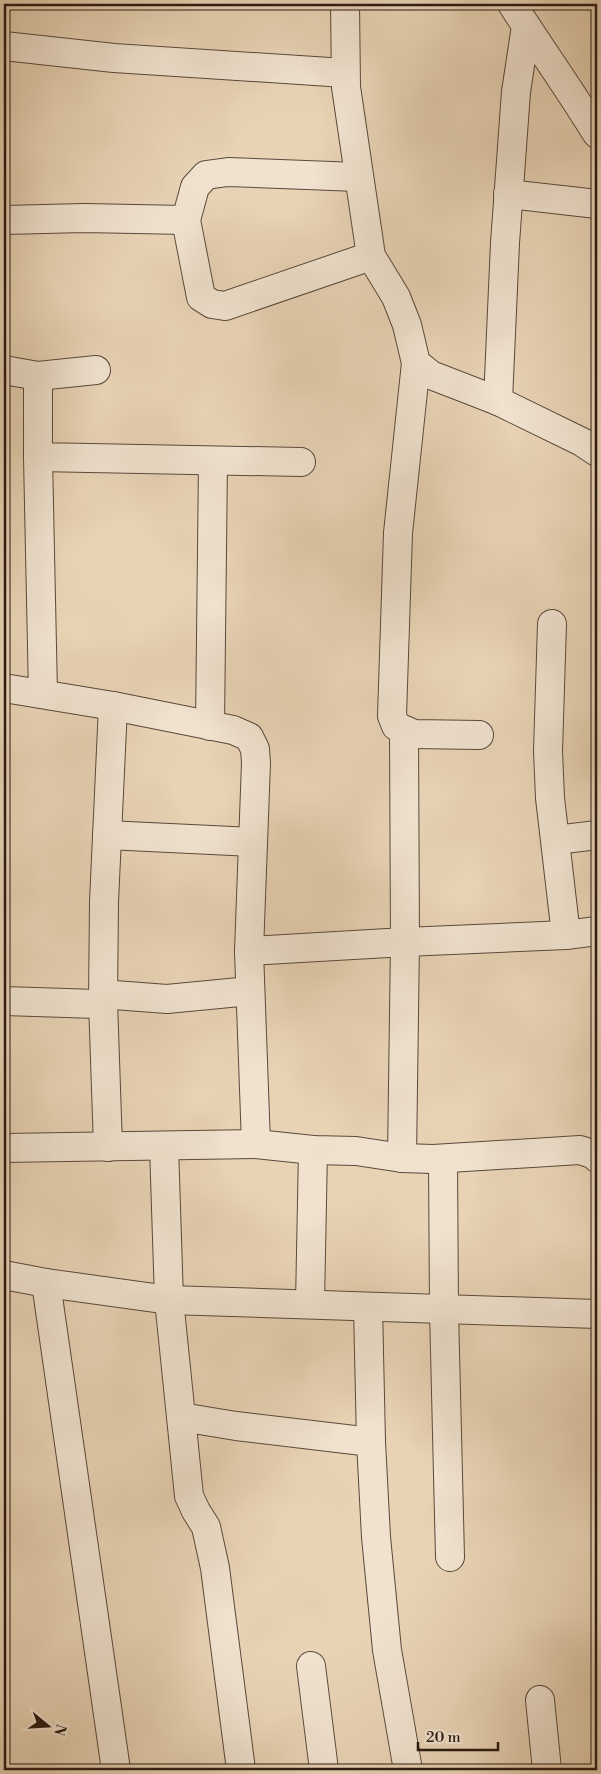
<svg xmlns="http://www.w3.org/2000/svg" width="601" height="1774" viewBox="0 0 601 1774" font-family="'Libre Bodoni',serif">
<rect width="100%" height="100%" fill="#e8d3b5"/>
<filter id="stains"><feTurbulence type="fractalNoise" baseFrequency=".004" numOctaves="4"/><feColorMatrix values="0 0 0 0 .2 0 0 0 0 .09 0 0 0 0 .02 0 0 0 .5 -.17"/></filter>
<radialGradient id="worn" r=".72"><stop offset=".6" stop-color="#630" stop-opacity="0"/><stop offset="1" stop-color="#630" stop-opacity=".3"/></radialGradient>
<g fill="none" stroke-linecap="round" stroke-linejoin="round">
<g stroke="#5a493b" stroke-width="30">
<g id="street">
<polyline points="345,4 346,87 371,256 396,297 407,325 416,363 431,375 498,401 582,442 597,452"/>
<path d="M 512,4 C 540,48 570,90 597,134"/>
<polyline points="4,46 114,58 345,73"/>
<polyline points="358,177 228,172 206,175 195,187 186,220 201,297 212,304 225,306 371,256"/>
<polyline points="508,194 597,204"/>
<polyline points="4,220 84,218 186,220"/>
<polyline points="416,363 398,533 392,716 396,726 414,734 479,735"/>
<polyline points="4,370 38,376 38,457 301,462"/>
<polyline points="38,376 96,370"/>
<polyline points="498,401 505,243 516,92 526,26"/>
<polyline points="38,457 43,694"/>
<polyline points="552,624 548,751 550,798 566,935"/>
<polyline points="4,688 113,706 233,730 249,737 255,749 256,763 249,951 256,1144"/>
<polyline points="210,726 213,461"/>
<polyline points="107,835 253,842"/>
<polyline points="556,840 597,835"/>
<polyline points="249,951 405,942 566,935 597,931"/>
<polyline points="4,1001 97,1004 114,995 167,999 250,991"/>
<polyline points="164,1146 169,1300 181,1417 236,1426 371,1442 376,1537 387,1650 408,1770"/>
<polyline points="108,1147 103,1001 104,902 113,706"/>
<polyline points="4,1148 256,1144 313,1150 356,1151 402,1158 433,1159 580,1150 595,1155 597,1158"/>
<polyline points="402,1158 405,942 404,731"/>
<polyline points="443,1159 444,1310 450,1557"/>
<polyline points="4,1275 46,1283 169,1300 597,1314"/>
<polyline points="46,1283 116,1770"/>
<polyline points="310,1304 313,1150"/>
<polyline points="368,1307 371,1442"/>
<polyline points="181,1417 189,1496 196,1511 206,1527 215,1568 241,1770"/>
<polyline points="311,1666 324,1770"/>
<polyline points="540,1700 547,1770"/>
</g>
</g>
<use href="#street" stroke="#f0e2cf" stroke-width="28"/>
</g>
<rect width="601" height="1774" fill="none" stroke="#e8d3b5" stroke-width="20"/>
<rect x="5" y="5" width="591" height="1764" fill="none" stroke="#2b1b12" stroke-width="2.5"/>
<rect x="10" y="10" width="581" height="1754" fill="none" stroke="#2b1b12"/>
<g transform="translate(48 1726) rotate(108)" stroke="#f0e2cf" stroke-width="4" paint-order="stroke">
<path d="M0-4L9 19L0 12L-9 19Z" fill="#2b1b12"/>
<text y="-8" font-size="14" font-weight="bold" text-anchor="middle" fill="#2b1b12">N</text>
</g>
<path d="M418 1742v8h80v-8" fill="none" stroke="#2b1b12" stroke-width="2.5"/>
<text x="426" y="1742" font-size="15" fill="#2b1b12" stroke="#f0e2cf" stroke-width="4" paint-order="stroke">20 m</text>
<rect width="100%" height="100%" filter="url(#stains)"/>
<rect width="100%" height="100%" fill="url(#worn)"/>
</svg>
